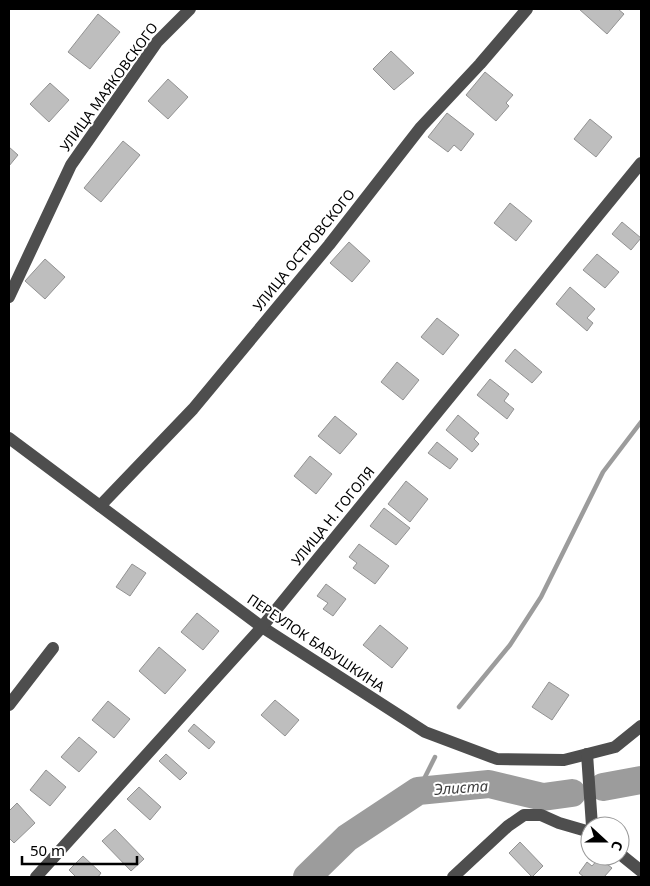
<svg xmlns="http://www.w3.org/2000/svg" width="650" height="886" viewBox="0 0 650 886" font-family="'Noto Sans',sans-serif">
<rect width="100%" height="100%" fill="#fff"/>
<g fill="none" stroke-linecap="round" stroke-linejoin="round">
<g stroke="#9c9c9c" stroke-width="4.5">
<polyline points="459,707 510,645 541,597 603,472 641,422"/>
<polyline points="418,791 435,757"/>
<polyline points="572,793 603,787"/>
</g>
<g stroke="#9c9c9c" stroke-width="28">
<polyline points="603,787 641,780"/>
<polyline points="307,877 347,838 418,791 489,784 543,797 572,793"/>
</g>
</g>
<g fill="#bebebe" stroke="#929292">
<polygon points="579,9 618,9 624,14 607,34"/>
<polygon points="98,14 120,32 90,69 68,52"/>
<polygon points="391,51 414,73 394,90 373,69"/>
<polygon points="485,72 513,95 506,103 509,106 496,121 466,95"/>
<polygon points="168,79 188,97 168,119 148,101"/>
<polygon points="50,83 69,100 49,122 30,104"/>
<polygon points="447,113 474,134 461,151 454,145 448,152 428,137"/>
<polygon points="590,119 612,137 596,157 574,139"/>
<polygon points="123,141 140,155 101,202 84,188"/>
<polygon points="9,147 18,155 9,166"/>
<polygon points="510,203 532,221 516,241 494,223"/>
<polygon points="622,222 641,238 631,250 612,234"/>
<polygon points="349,242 370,261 352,282 330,263"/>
<polygon points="597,254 619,272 605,288 583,270"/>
<polygon points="45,259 65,277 45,299 25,281"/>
<polygon points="570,287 595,309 587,318 593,323 587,331 556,304"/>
<polygon points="437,318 459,335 443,355 421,337"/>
<polygon points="515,349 542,372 532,383 505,361"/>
<polygon points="397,362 419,380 403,400 381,382"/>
<polygon points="490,379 509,394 504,401 514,409 507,419 477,395"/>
<polygon points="458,415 479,433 474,439 479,444 472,452 446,430"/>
<polygon points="335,416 357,434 340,454 318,436"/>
<polygon points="437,442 458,459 450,469 428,453"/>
<polygon points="310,456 332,474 316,494 294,476"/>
<polygon points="406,481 428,499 410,522 388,504"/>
<polygon points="384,508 410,528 396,545 370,526"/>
<polygon points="359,544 389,566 375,584 353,568 357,563 349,557"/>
<polygon points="132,564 146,573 130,596 116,587"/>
<polygon points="326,584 346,599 333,616 323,609 328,603 317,596"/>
<polygon points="197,613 219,631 203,650 181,632"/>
<polygon points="380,625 408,648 392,668 363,645"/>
<polygon points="159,647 186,670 165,694 139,671"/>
<polygon points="549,682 569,695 552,720 532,707"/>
<polygon points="275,700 299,720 285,736 261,715"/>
<polygon points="108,701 130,719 114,738 92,720"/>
<polygon points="194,724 215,742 209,749 188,731"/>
<polygon points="79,737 97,752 79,772 61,757"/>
<polygon points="166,754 187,773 180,780 159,761"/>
<polygon points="46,770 66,787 50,806 30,790"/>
<polygon points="139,787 161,807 150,820 127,799"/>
<polygon points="17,803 35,823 14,843 9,838 9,811"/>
<polygon points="115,829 144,859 131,871 102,841"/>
<polygon points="520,842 543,866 532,877 509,853"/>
<polygon points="83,856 101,873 98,877 76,877 69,870"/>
<polygon points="599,858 612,868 604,877 584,877 579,873 587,862 592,866"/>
</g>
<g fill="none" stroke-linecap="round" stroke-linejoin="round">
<g stroke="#4e4e4e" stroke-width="12">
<polyline points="9,297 71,165 157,42 190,9"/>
<polyline points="9,438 262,627 425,732 497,759 564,760 615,747 641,726"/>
<polyline points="100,506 193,409 329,245 421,127 480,64 527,9"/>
<polyline points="9,705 53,648"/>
<polyline points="587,754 592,826"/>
<polyline points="620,854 641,871"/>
<polyline points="36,877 262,627 641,163"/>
<polyline points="453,877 508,826 524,815 541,815 559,823 590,832"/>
</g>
</g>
<g text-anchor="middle" stroke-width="4" stroke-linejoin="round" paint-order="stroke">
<g font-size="14" fill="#000" stroke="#fff">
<text transform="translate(109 87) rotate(-54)" y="5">УЛИЦА МАЯКОВСКОГО</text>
<text transform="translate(304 250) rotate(-51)" y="5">УЛИЦА ОСТРОВСКОГО</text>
<text transform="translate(333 516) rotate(-51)" y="5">УЛИЦА Н. ГОГОЛЯ</text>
<text transform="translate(316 643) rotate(34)" y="5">ПЕРЕУЛОК БАБУШКИНА</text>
</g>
<g font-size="15" font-style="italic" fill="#3d3d3d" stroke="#fff">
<text transform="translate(461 788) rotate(-4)" y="5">Элиста</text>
</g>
</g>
<rect width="650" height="886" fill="none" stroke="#000000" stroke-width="20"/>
<g transform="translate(605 841) rotate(111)"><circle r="24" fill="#ffffff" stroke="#999999"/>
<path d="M0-4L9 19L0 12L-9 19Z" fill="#000000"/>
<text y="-8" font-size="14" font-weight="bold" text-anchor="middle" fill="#000000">С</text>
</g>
<path d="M22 856v8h115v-8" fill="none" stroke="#000000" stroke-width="2.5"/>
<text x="30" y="856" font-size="15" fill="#000000" stroke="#ffffff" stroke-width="4" paint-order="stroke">50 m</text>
</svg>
